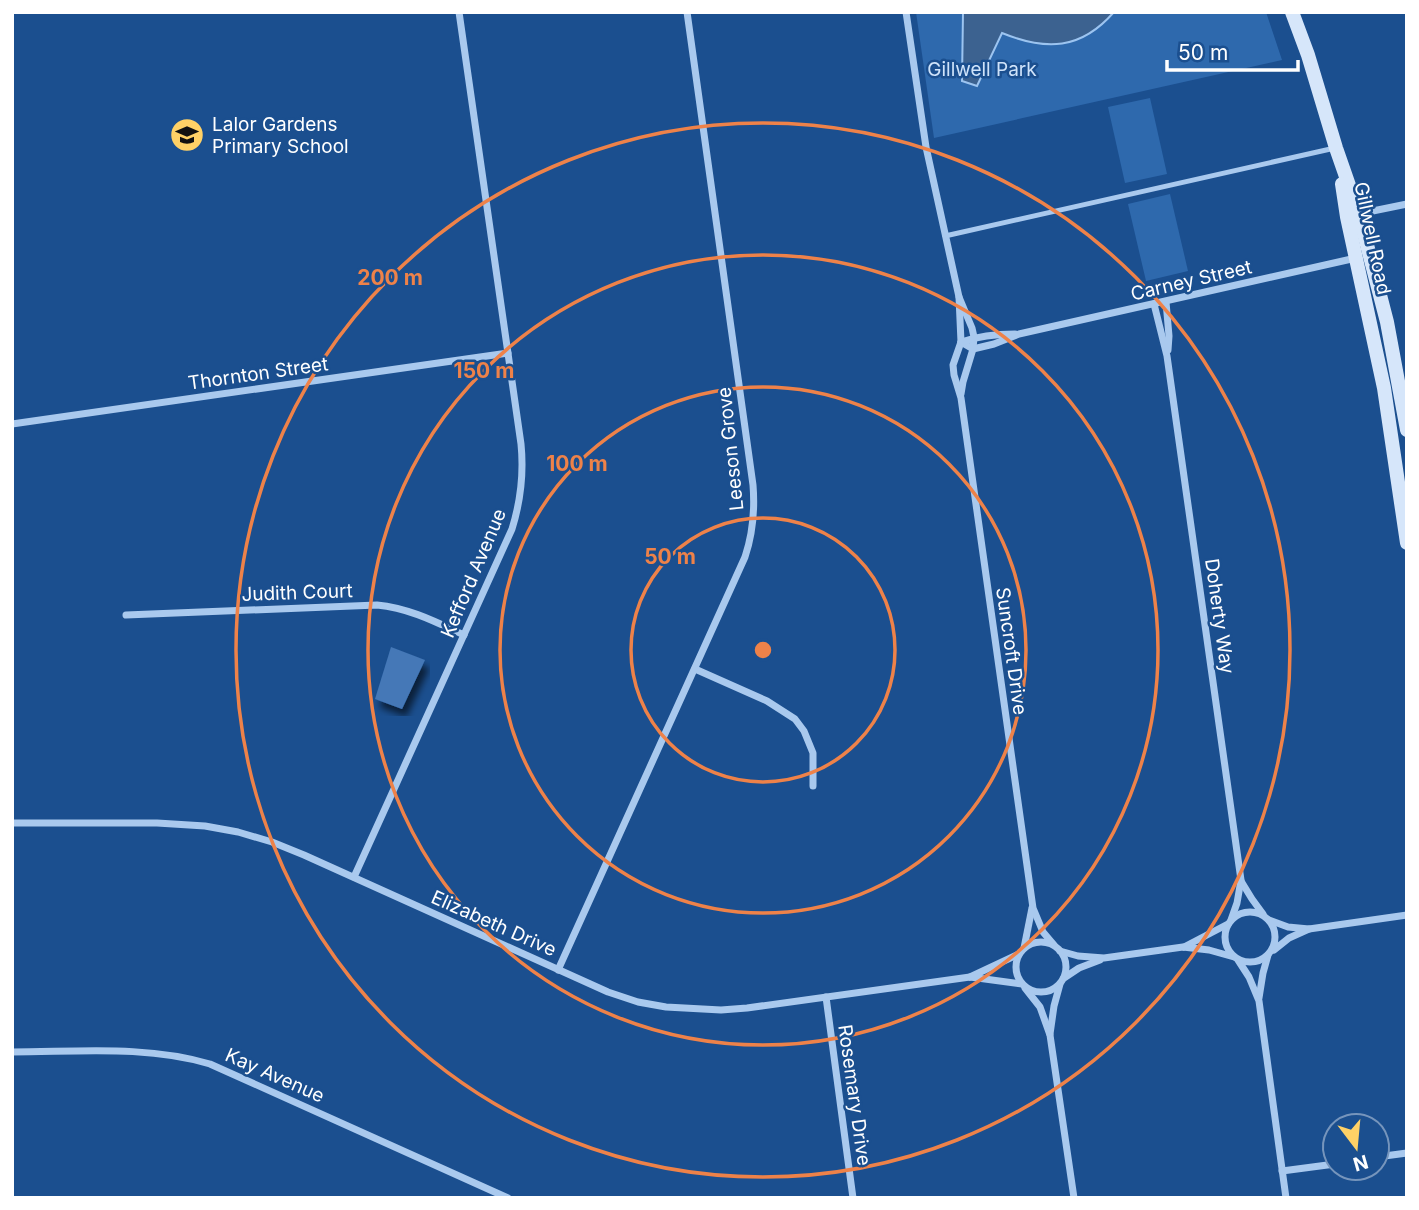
<svg xmlns="http://www.w3.org/2000/svg" width="1419" height="1210" viewBox="0 0 1419 1210" font-family="Inter,sans-serif">
<defs>
<filter id="shadow"><feDropShadow dx="4.5" dy="8" stdDeviation="3.5" flood-color="#0009"/></filter>
</defs>
<rect width="100%" height="100%" fill="#1b4f8f"/>
<g fill="#2e69ad">
<polygon points="916,12 1266,12 1282,60 934,138"/>
<polygon points="1150,98 1167,174 1125,183 1108,107"/>
<polygon points="1170,194 1188,271 1146,281 1128,204"/>
</g>
<path fill="#3c6290" stroke="#9cc4f0" stroke-width="2" d="M 963,12 L 1114,12 C 1081,50 1046,51 1002,33 L 977,86 L 962,81 Z"/>
<polygon fill="#4478b7" filter="url(#shadow)" points="391,647 425,660 402,709 375,699"/>
<g fill="none" stroke-linecap="round" stroke-linejoin="round">
<polyline stroke="#a9c9ee" stroke-width="5" points="945,236 1335,148"/>
<g stroke="#a9c9ee" stroke-width="7">
<polyline points="906,12 926,147 959,297 972,328 974,337 973,349 963,382 961,394"/>
<polyline points="1358,214 1407,204"/>
<polyline points="959,297 961,342 953,365 954,375 961,398 1033,908 1043,932 1054,945"/>
<polyline points="1166,302 1169,336 1168,350"/>
<polyline points="1154,304 1167,356 1241,880 1237,903 1231,920"/>
<polyline points="961,342 973,349 994,344 1019,334 1356,258"/>
<path d="M 961,342 C 979,336 996,334 1015,334"/>
<polyline points="12,424 508,353"/>
<path d="M 126,615 L 377,605 C 409,608 436,622 464,635"/>
<polyline points="695,669 767,701 795,719 804,731 813,753 813,786"/>
<polyline points="12,823 157,823 205,826 238,832 272,842 304,855 608,992 638,1002 666,1007 721,1010 747,1008 970,977 1022,984"/>
<path d="M 354,877 L 512,529 C 521,500 524,474 521,444 L 459,12"/>
<polyline points="1241,881 1252,899 1263,914"/>
<circle cx="1250" cy="937" r="25"/>
<polyline points="1269,920 1288,927 1309,929"/>
<circle cx="1041" cy="967" r="25"/>
<polyline points="1184,947 1228,924"/>
<polyline points="1024,948 1032,908"/>
<polyline points="1274,950 1289,938 1309,929 1407,915"/>
<polyline points="1060,951 1078,956 1104,958 1183,947 1209,950 1234,957"/>
<polyline points="1238,960 1249,977 1259,1001 1286,1198"/>
<path d="M 558,970 L 745,557 C 753,533 755,510 753,485 L 687,12"/>
<polyline points="970,977 1019,954"/>
<polyline points="1064,978 1079,968 1100,960"/>
<polyline points="1025,988 1040,1007 1050,1035 1074,1198"/>
<polyline points="826,997 853,1198"/>
<polyline points="1259,998 1263,973 1268,955"/>
<polyline points="1050,1034 1054,1006 1060,984"/>
<path d="M 12,1052 C 78,1052 146,1045 210,1064 L 508,1198"/>
<polyline points="1377,1157 1407,1153"/>
<polyline points="1282,1171 1335,1164"/>
</g>
<g stroke="#d6e6fa" stroke-width="14">
<polyline points="1292,12 1308,55 1336,148 1359,214 1387,322 1407,430"/>
<polyline points="1342,184 1347,217 1384,388 1407,543"/>
</g>
</g>
<g fill="none" stroke="#ee8249" stroke-width="3.5">
<circle cx="763" cy="650" r="132"/>
<circle cx="763" cy="650" r="263"/>
<circle cx="763" cy="650" r="395"/>
<circle cx="763" cy="650" r="527"/>
</g>
<defs>
<g id="school-disc" transform="scale(1.75)"><circle r="9.5" fill="#ffd166" stroke="#1b4f8f"/><path d="M0-5L7-2L0 1L-7-2ZM-4 1L0 2.5L4 1V4Q0 6-4 4Z" fill="#111"/></g>
</defs>
<g fill-rule="evenodd">
<use href="#school-disc" x="187" y="135"/>
</g>
<g text-anchor="middle" stroke-width="5" stroke-linejoin="round" paint-order="stroke">
<g font-size="19" fill="#cfe3fa" stroke="#1b4f8f">
<text x="982" y="76">Gillwell Park</text>
</g>
<g font-size="19" fill="#fff" stroke="#1b4f8f" text-anchor="start">
<text x="212" y="131">Lalor Gardens<tspan x="212" dy="22">Primary School</tspan></text>
</g>
<g font-size="19" fill="#fff" stroke="#1b4f8f">
<text transform="translate(1373 238) rotate(78)" y="7">Gillwell Road</text>
<text transform="translate(1191 280) rotate(-13)" y="7">Carney Street</text>
<text transform="translate(258 373) rotate(-8)" y="7">Thornton Street</text>
<text transform="translate(730 449) rotate(-96)" y="7">Leeson Grove</text>
<text transform="translate(473 573) rotate(-67)" y="7">Kefford Avenue</text>
<text transform="translate(297 592) rotate(-2)" y="7">Judith Court</text>
<text transform="translate(1220 616) rotate(82)" y="7">Doherty Way</text>
<text transform="translate(1012 651) rotate(82)" y="7">Suncroft Drive</text>
<text transform="translate(494 923) rotate(24)" y="7">Elizabeth Drive</text>
<text transform="translate(275 1075) rotate(24)" y="7">Kay Avenue</text>
<text transform="translate(855 1095) rotate(82)" y="7">Rosemary Drive</text>
</g>
</g>
<circle cx="763" cy="650" r="10" fill="#ee8249" stroke="#1b4f8f" stroke-width="3.5"/>
<g font-size="21" text-anchor="middle" font-weight="bold" fill="#ee8249" stroke="#1b4f8f" stroke-width="5" stroke-linejoin="round" paint-order="stroke">
<text x="390" y="285">200 m</text>
<text x="484" y="378">150 m</text>
<text x="577" y="471">100 m</text>
<text x="670" y="564">50 m</text>
</g>
<rect width="1419" height="1210" fill="none" stroke="#ffffff" stroke-width="28"/>
<g transform="translate(1356 1147) rotate(164)"><circle r="33" fill="#1b4f8f" stroke="#7695bc" stroke-width="2"/>
<path d="M0-5L12 26L0 18L-12 26Z" fill="#ffd166"/>
<text y="-10" font-size="19" font-weight="bold" text-anchor="middle" fill="#ffffff">N</text>
</g>
<path d="M1167 60v10h131v-10" fill="none" stroke="#ffffff" stroke-width="3.5"/>
<text x="1178" y="60" font-size="21" fill="#ffffff" stroke="#1b4f8f" stroke-width="5" paint-order="stroke">50 m</text>
</svg>
